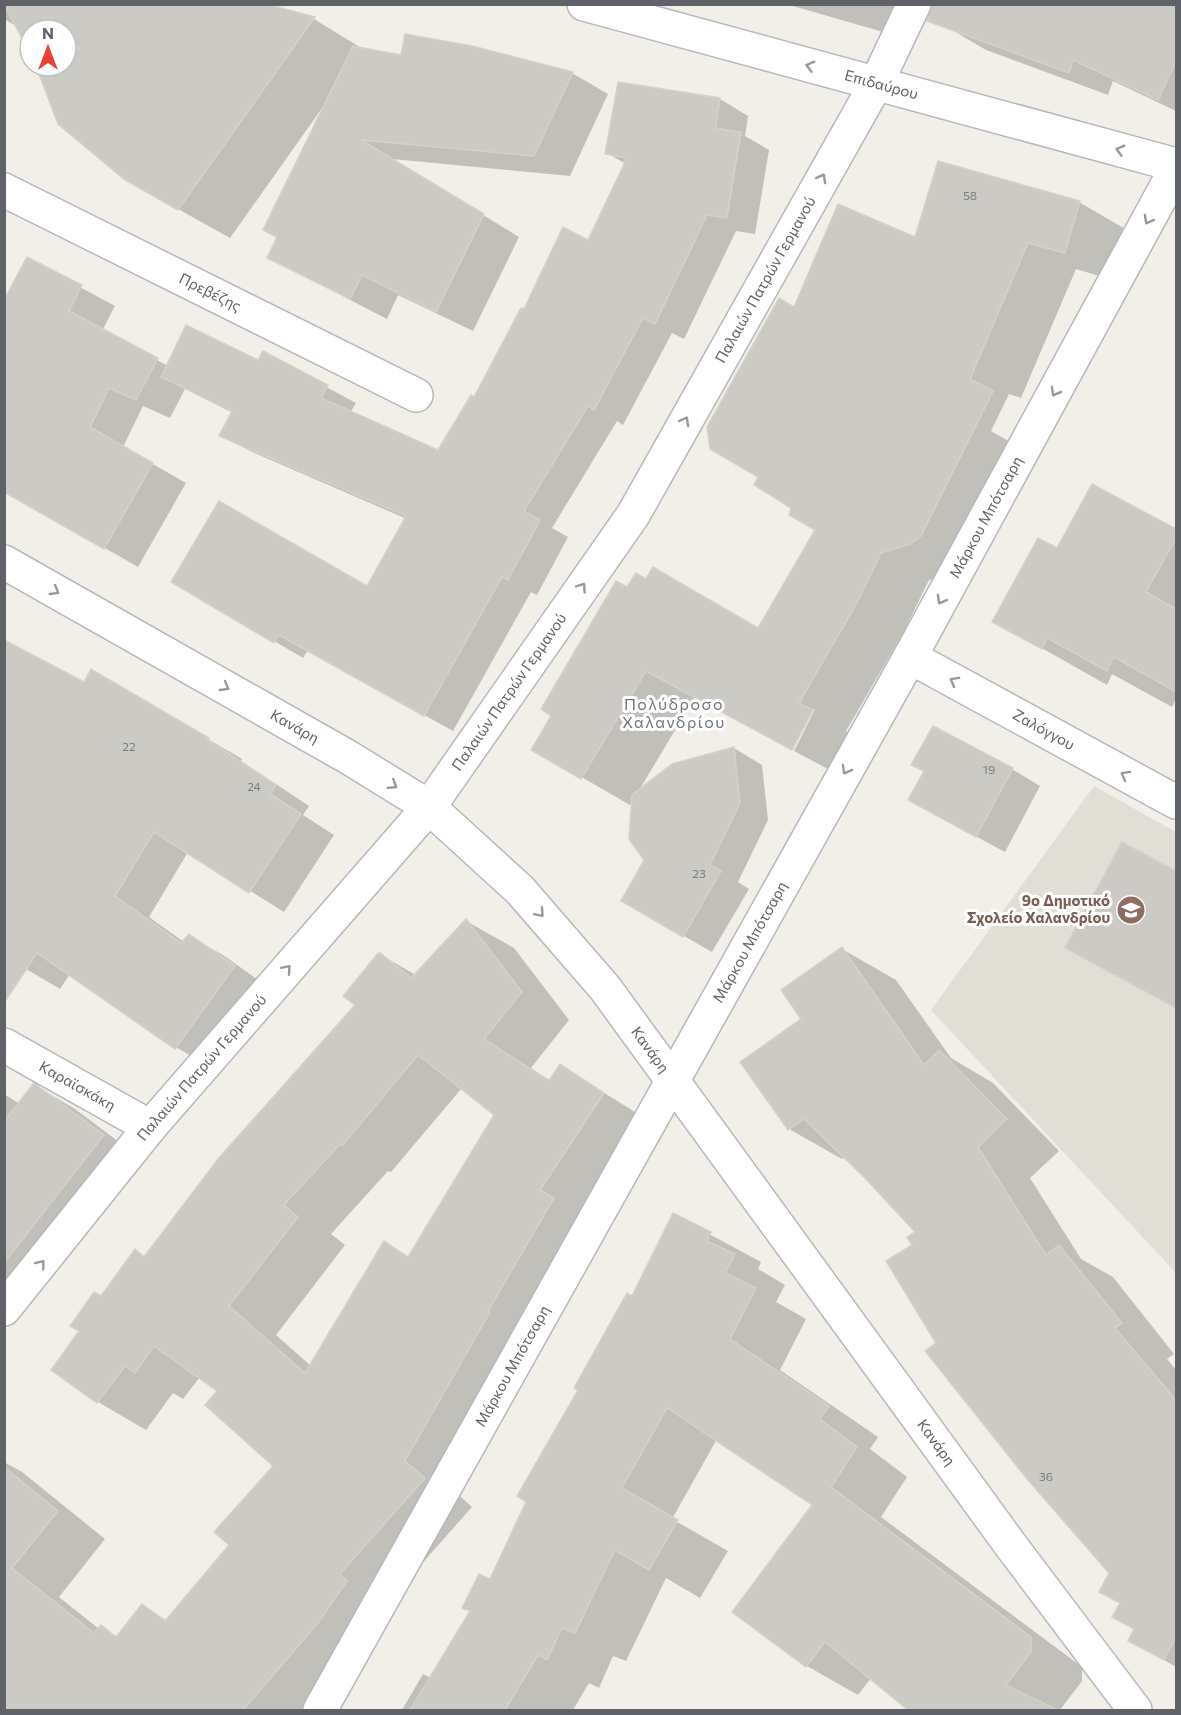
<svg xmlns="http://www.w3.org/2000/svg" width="1181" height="1715" viewBox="0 0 1181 1715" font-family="Commissioner,sans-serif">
<rect width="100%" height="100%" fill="#f1efe8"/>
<polygon fill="#e1ded6" points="1094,786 1176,832 1176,1273 931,1010"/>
<g fill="#0003" fill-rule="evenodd">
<polygon points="4,4 260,4 314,19 363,49 402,57 572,73 608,94 570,176 392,159 519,237 473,331 398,295 387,319 269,258 279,238 325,104 230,238 178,209 38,66 66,66 66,30 30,30 30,45 25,31 4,19"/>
<polygon points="786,4 906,4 897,36"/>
<polygon points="1153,4 1176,4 1176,111 1113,81 1108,95 986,50 947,27"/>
<polygon points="720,99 748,116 745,136 769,150 755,234 736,231 684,339 672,333 623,425 617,421 552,528 568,537 537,595 531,592 453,731 308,650 303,658 173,582 368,588 407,519 250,451 221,435 233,413 185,389 170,418 143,406 123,447 186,483 138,567 23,501 28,259 115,306 102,331 168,366 259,362 263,353 356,403 350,413 439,452 475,399 525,311 589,242 626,164 607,153"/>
<polygon points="1079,202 1127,230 1113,280 1076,269 1021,398 1009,394 991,431 1024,450 959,571 929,580 904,631 846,731 860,739 841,776 794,751 815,709 811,709 791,750 695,697 638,792 734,748 762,765 768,820 738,882 749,889 712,952 623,901 646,860 633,800 630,805 533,749 628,589 758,629 817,529 760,477 795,309 916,239"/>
<polygon points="1093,486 1176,531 1176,699 1172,707 1112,674 1107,685 994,621 1057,550"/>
<polygon points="92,671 242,759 241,761 309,806 303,815 334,835 284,912 188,852 149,917 184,942 189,936 223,955 268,987 210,1067 176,1047 70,974 60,989 4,956 84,684"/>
<polygon points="1012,769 1040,786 1005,852 938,816"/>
<polygon points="1123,844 1176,873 1176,1008 1067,948"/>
<path d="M 466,921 L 514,948 L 569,1020 L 531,1068 L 551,1081 L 561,1066 L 651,1122 L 452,1489 L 472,1507 L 387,1603 L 315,1710 L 4,1710 L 4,1462 L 22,1472 L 105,1539 L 59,1597 L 99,1629 L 101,1627 L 118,1637 L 142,1606 L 168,1621 L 231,1545 L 275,1466 L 220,1391 L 200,1377 L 183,1399 L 173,1393 L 146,1430 L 98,1402 L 81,1331 L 135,1251 L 145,1257 L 357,1005 L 379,954 L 416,975 ZM 462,1088 L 496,1115 L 409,1258 L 385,1243 L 311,1366 L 276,1335 L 345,1245 L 331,1234 L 388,1171 L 391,1172 Z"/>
<polygon points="842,949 896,980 951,1058 993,1083 1059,1151 1030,1178 1081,1259 1113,1277 1174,1354 1167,1359 1176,1370 1176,1667 1130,1640 1135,1629 1121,1603 1111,1573 938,1343 918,1232 846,1157 842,1159 789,1129 804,1019"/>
<polygon points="34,1085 75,1109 143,1160 53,1275 41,1268 4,1316 4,1094 20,1104"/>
<polygon points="674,1215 761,1262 758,1269 785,1285 776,1302 806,1319 780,1370 878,1437 870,1449 907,1477 881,1517 1082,1667 1082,1681 1060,1710 910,1710 871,1678 858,1695 807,1666 734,1612 814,1505 717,1439 672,1519 728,1551 700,1598 666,1578 626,1661 613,1656 599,1688 589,1683 573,1710 402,1710 423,1674 431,1678 491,1581"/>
</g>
<g fill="#cccac5" stroke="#d6d1c6" stroke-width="1.5" fill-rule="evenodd">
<polygon points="4,4 266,4 315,17 178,210 125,180 58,124 36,66 66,66 66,30 30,30 30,54"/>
<polygon points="932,4 1176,4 1176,61 1158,100 1073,60 1069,73 927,21"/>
<polygon points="405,34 472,46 573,72 534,156 361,140 484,214 436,312 362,275 350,299 267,258 277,237 263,230 353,46 401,55"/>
<polygon points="618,82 720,98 716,128 741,132 727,218 707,215 655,324 643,318 594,410 588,406 524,511 540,520 508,580 502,577 424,716 279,635 274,643 171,582 219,501 367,586 406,516 219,436 232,411 161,377 186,325 258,360 263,351 328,385 321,398 438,450 471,395 474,397 521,308 524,309 563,227 588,240 627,158 605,154"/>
<polygon points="938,161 1080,201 1065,253 1028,243 970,379 993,391 921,536 910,544 881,553 857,603 799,703 813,710 792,750 646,671 581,779 531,750 551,716 541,709 616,581 627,587 636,573 646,579 653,567 758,628 815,530 789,515 791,508 754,485 758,477 710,449 707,427 779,298 794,307 838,204 915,237"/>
<polygon points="27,257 82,285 69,311 158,358 136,400 109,388 90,427 153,463 104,549 4,492 4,300"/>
<polygon points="1092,484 1176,529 1176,538 1146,592 1176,609 1176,692 1114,657 1107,671 1047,638 1042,649 992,622 1038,538 1057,548"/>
<polygon points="4,640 84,682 91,669 209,738 208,740 276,785 270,794 301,814 249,893 154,832 115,896 181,943 189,934 235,966 175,1049 37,953 4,1003"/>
<polygon points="933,726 1013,768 976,837 908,800 924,771 911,765"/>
<polygon points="734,747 740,803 710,865 721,871 683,937 621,901 644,860 629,839 632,795 672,764"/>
<polygon points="1122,842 1176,871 1176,1008 1065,948"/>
<path d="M 466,919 L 522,992 L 484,1039 L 549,1081 L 560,1064 L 604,1093 L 540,1190 L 554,1198 L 488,1311 L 490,1312 L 405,1461 L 425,1478 L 340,1574 L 347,1581 L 318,1623 L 243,1710 L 4,1710 L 4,1467 L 58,1511 L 12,1568 L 94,1633 L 101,1625 L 116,1637 L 142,1604 L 165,1621 L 229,1545 L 214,1532 L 273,1466 L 205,1405 L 217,1391 L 154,1346 L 135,1373 L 125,1366 L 97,1403 L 51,1370 L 79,1331 L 70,1326 L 94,1292 L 101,1296 L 135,1249 L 144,1257 L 218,1159 L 355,1005 L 343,996 L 379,952 L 411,978 ZM 418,1055 L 494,1115 L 408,1257 L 384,1241 L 305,1373 L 229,1306 L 298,1217 L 284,1205 L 340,1144 L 342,1146 Z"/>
<polygon points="842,947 924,1065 939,1050 1007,1119 978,1147 1046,1255 1059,1245 1122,1323 1115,1328 1176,1400 1176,1637 1164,1660 1128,1641 1134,1629 1112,1617 1120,1603 1099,1592 1109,1573 1028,1480 925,1351 936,1343 886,1261 912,1245 907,1237 915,1232 865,1178 804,1119 788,1130 740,1062 801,1019 781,990"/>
<polygon points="34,1083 104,1135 4,1263 4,1121"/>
<polygon points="673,1213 711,1232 707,1241 735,1254 725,1273 756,1288 730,1339 829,1406 820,1419 857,1447 831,1487 1031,1637 1031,1652 1006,1685 1058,1710 908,1710 825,1642 806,1667 732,1612 812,1505 667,1408 622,1488 678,1520 649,1570 615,1550 575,1633 562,1628 547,1660 538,1655 505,1710 410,1710 470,1611 462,1608 479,1574 490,1579 526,1502 517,1496 578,1390 574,1388 627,1293 632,1296"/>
</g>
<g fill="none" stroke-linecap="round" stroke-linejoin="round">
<g stroke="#b5b8bc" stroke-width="36">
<g id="minor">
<path id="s1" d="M 4,190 L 416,395"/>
<path id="s2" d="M 4,562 L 348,757 L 429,807 L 520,890 L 605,988 L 1012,1547 L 1135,1710"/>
<path id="s3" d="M 910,657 L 1176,802"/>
<path id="s4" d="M 4,1045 L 150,1127"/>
<path id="s5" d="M 4,1309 L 150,1127 L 429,807 L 633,515 L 876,84 L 914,4"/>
<path id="s6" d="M 320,1710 L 910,657 L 1176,169"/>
</g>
</g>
<g stroke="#b5b8bc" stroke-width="36">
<g id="tertiary">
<path id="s7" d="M 584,4 L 1176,165"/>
</g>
</g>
<use href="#minor" stroke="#fff" stroke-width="33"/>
<use href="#tertiary" stroke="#fff" stroke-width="33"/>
</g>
<defs><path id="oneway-chevron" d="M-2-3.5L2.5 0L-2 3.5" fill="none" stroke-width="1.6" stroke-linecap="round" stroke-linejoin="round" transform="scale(1.5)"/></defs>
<g stroke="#979a9d">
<use href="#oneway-chevron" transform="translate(810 66) rotate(-165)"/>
<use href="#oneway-chevron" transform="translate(1120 150) rotate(-165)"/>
<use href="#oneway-chevron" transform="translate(822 178) rotate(-61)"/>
<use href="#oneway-chevron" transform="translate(1148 220) rotate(119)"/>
<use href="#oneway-chevron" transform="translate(1055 392) rotate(119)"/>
<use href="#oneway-chevron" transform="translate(685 421) rotate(-61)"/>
<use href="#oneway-chevron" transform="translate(582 587) rotate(-55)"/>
<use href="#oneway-chevron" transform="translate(55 591) rotate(30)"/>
<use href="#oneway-chevron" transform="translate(941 600) rotate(119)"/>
<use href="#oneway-chevron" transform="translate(954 681) rotate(-151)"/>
<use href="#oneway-chevron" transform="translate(225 687) rotate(30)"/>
<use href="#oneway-chevron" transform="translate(846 770) rotate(119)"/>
<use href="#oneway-chevron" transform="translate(1125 775) rotate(-151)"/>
<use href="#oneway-chevron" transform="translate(393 785) rotate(32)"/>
<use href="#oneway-chevron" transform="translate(540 913) rotate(49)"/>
<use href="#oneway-chevron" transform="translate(287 969) rotate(-49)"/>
<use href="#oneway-chevron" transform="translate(41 1264) rotate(-52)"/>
</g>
<defs>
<g id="school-disc" transform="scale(1.5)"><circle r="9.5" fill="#8d6e63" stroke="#fff"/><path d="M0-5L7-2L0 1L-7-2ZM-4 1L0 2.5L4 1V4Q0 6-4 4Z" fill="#fff"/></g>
</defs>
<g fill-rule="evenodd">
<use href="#school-disc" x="1131" y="910"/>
</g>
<g text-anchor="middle" stroke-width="6" stroke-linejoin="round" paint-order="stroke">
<g font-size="12" fill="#7a7d7f">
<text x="970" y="200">58</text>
<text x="129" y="751">22</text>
<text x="989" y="774">19</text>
<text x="254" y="791">24</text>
<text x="699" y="878">23</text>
<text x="1046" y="1481">36</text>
</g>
<g font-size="15" fill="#5f6368" stroke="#fff">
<text dy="5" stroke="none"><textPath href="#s7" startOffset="308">Επιδαύρου</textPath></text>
<text dy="5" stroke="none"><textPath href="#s5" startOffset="1284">Παλαιών Πατρών Γερμανού</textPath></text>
<text dy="5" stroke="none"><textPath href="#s1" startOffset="230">Πρεβέζης</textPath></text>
<text dy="5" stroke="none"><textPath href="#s6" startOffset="1366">Μάρκου Μπότσαρη</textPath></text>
<text dy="5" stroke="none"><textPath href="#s5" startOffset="798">Παλαιών Πατρών Γερμανού</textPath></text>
<text dy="5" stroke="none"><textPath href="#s2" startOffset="334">Κανάρη</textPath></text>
<text dy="5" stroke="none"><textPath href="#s3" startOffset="152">Ζαλόγγου</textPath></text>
<text dy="5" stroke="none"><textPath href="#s6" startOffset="880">Μάρκου Μπότσαρη</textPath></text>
<text dy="5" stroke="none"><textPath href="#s2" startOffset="820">Κανάρη</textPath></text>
<text dy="5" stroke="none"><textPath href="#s5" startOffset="312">Παλαιών Πατρών Γερμανού</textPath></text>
<text dy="5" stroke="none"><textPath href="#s4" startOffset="84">Καραϊσκάκη</textPath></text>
<text dy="5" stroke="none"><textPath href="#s6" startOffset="394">Μάρκου Μπότσαρη</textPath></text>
<text dy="5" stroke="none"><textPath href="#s2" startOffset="1306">Κανάρη</textPath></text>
</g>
<g font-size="15" font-weight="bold" fill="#785e54" stroke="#fff" text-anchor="end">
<text x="1110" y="906">9ο Δημοτικό<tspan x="1110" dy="17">Σχολείο Χαλανδρίου</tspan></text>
</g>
<g font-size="16" letter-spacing="1.5" fill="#70757a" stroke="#fff">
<text x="674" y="710">Πολύδροσο<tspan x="674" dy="18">Χαλανδρίου</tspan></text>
</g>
</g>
<rect width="1181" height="1715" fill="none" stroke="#5f6368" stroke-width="12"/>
<g transform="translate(48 48)"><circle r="28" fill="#ffffff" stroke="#bfc1c3" stroke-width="1.5"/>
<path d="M0-4.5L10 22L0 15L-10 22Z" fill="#ea4335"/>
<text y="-9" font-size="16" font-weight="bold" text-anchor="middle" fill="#5f6368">N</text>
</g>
</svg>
